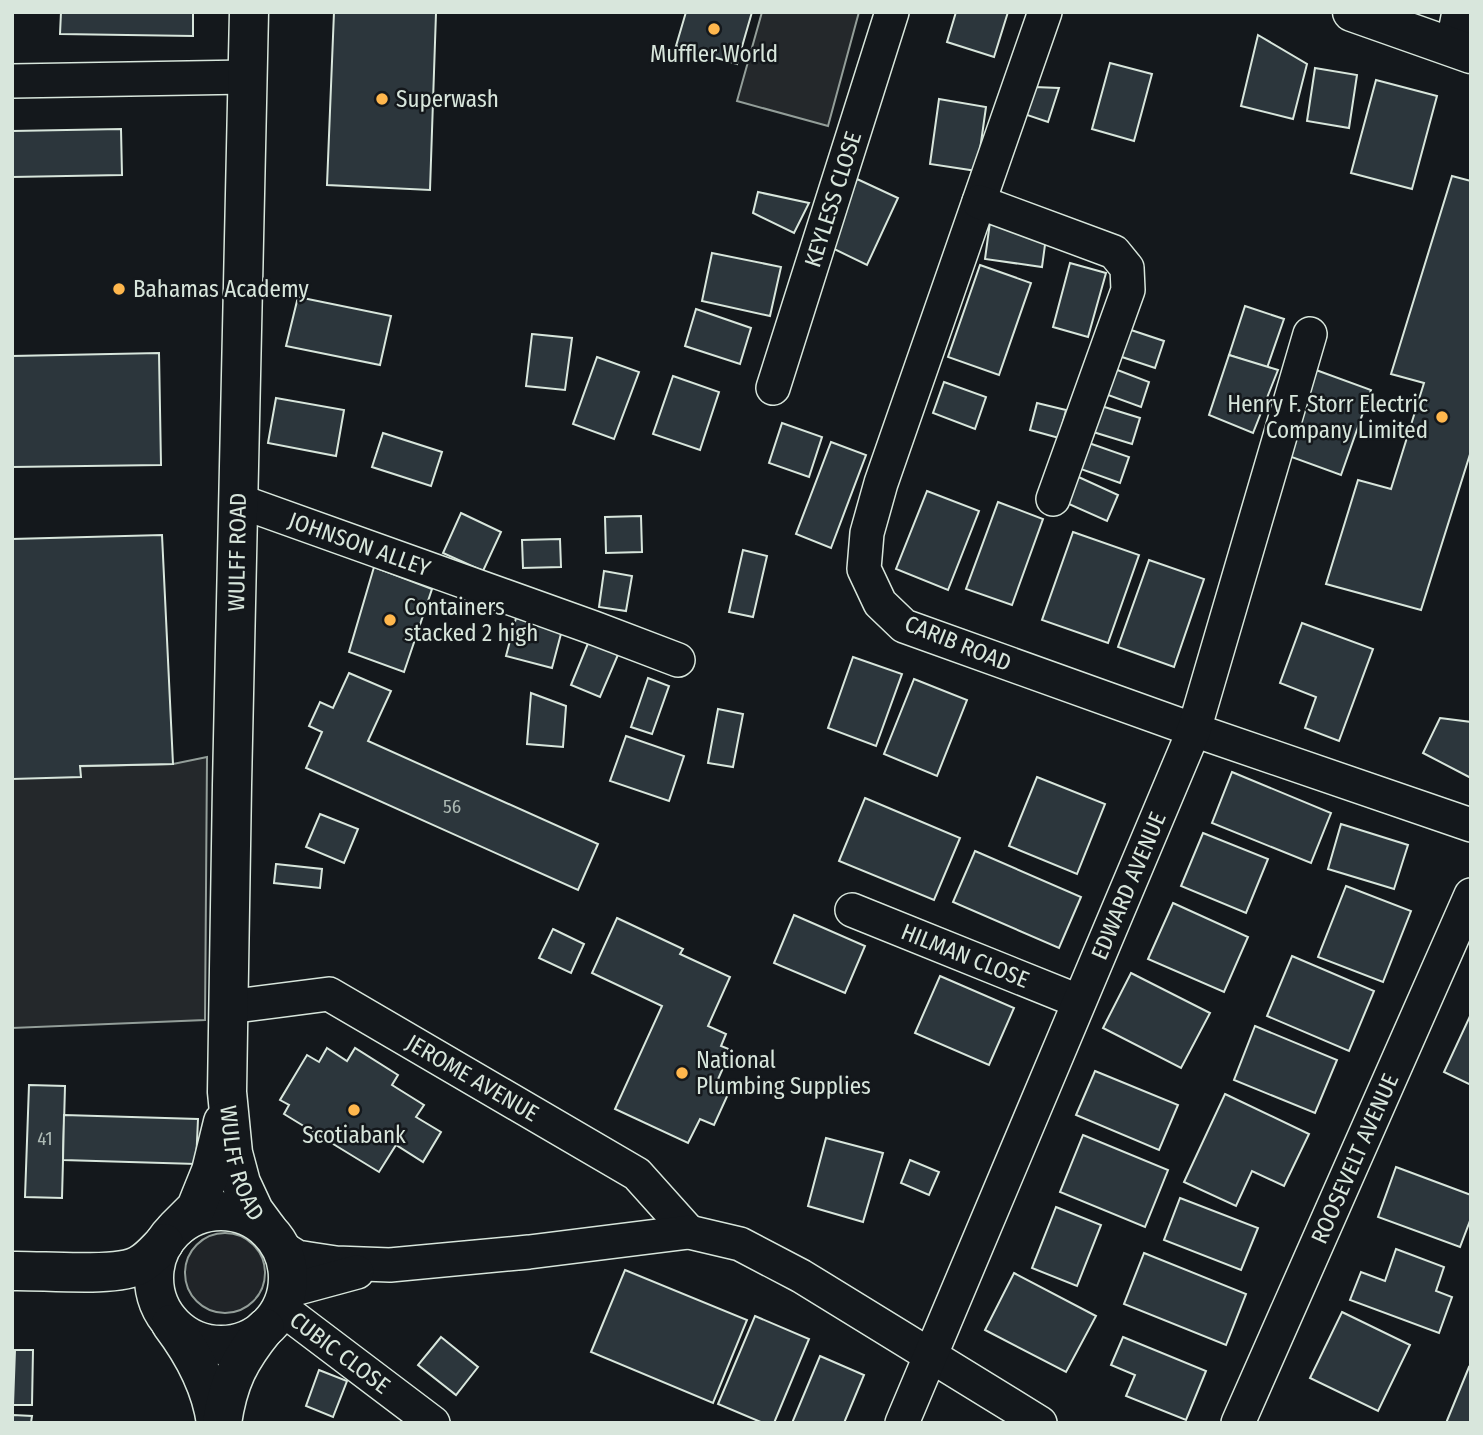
<svg xmlns="http://www.w3.org/2000/svg" width="1483" height="1435" viewBox="0 0 1483 1435" font-family="'Fira Sans Condensed',sans-serif">
<rect width="100%" height="100%" fill="#14181c"/>
<circle fill="#202428" stroke="#939e99" stroke-width="2" cx="225" cy="1273" r="40"/>
<g fill="#24282b" stroke="#939e99" stroke-width="2">
<polygon points="762,12 859,12 828,126 737,101"/>
<polygon points="207,757 205,1020 12,1028 12,768 173,764"/>
</g>
<g fill="#2c363c" stroke="#d8e6dc" stroke-width="2">
<polygon points="61,12 193,12 193,36 60,34"/>
<polygon points="334,12 436,13 430,190 327,185"/>
<polygon points="686,12 752,12 737,64 676,46"/>
<polygon points="956,12 1008,12 994,57 947,42"/>
<polygon points="1258,35 1307,64 1293,119 1241,106"/>
<polygon points="1110,63 1152,74 1134,141 1092,129"/>
<polygon points="1315,68 1357,75 1349,128 1307,121"/>
<polygon points="1376,80 1437,96 1412,189 1351,173"/>
<polygon points="1034,87 1059,88 1048,122 1024,114"/>
<polygon points="939,99 986,107 977,171 930,164"/>
<polygon points="121,129 122,175 12,177 12,131"/>
<polygon points="1452,176 1471,181 1471,451 1421,610 1326,584 1358,480 1391,489 1424,383 1391,374"/>
<polygon points="857,179 898,198 867,265 826,245"/>
<polygon points="758,192 809,203 794,233 753,213"/>
<polygon points="990,222 1047,230 1042,267 985,259"/>
<polygon points="712,253 781,267 770,316 702,301"/>
<polygon points="1070,263 1106,273 1088,337 1053,327"/>
<polygon points="980,265 1031,283 999,375 948,357"/>
<polygon points="298,297 391,316 380,365 286,346"/>
<polygon points="1245,306 1284,319 1267,368 1229,355"/>
<polygon points="696,309 751,328 740,364 685,346"/>
<polygon points="1119,326 1164,341 1155,368 1110,353"/>
<polygon points="532,334 572,338 565,390 526,386"/>
<polygon points="159,353 161,465 12,467 12,356"/>
<polygon points="1229,355 1278,370 1253,433 1209,415"/>
<polygon points="597,357 639,372 614,439 573,424"/>
<polygon points="1107,366 1149,382 1141,407 1097,391"/>
<polygon points="1316,370 1371,390 1341,475 1286,455"/>
<polygon points="673,376 719,392 700,450 653,434"/>
<polygon points="944,382 986,397 975,429 933,413"/>
<polygon points="276,398 344,410 336,456 268,443"/>
<polygon points="1037,403 1066,410 1059,438 1030,430"/>
<polygon points="1098,405 1140,418 1132,444 1090,431"/>
<polygon points="782,423 822,437 809,477 769,463"/>
<polygon points="383,433 442,452 431,486 372,467"/>
<polygon points="831,442 866,455 831,548 796,534"/>
<polygon points="1086,442 1129,457 1120,483 1078,468"/>
<polygon points="1072,474 1118,495 1107,521 1060,500"/>
<polygon points="927,491 979,511 948,590 896,569"/>
<polygon points="998,502 1043,519 1012,605 966,589"/>
<polygon points="461,513 501,532 483,571 443,553"/>
<polygon points="641,516 642,552 606,553 605,517"/>
<polygon points="1073,532 1139,555 1108,643 1042,620"/>
<polygon points="162,535 173,764 80,766 81,777 12,779 12,539"/>
<polygon points="560,539 561,567 523,568 522,540"/>
<polygon points="743,550 767,556 753,617 729,612"/>
<polygon points="1149,560 1204,579 1174,667 1118,647"/>
<polygon points="374,567 432,589 404,672 349,652"/>
<polygon points="604,571 632,576 626,611 599,607"/>
<polygon points="516,618 562,630 552,668 506,656"/>
<polygon points="1302,623 1373,649 1339,741 1305,728 1316,697 1280,683"/>
<polygon points="593,631 623,643 600,697 571,685"/>
<polygon points="853,657 902,674 876,746 828,728"/>
<polygon points="349,673 391,691 368,741 598,844 578,890 306,768 322,732 309,726 320,702 333,708"/>
<polygon points="648,678 669,686 652,734 631,727"/>
<polygon points="914,679 967,700 937,776 884,754"/>
<polygon points="531,693 566,706 563,747 527,744"/>
<polygon points="718,709 743,714 733,767 708,763"/>
<polygon points="1440,718 1471,722 1471,778 1423,753"/>
<polygon points="626,736 684,756 669,801 610,781"/>
<polygon points="1232,772 1331,813 1311,863 1212,823"/>
<polygon points="1037,777 1105,804 1077,874 1009,846"/>
<polygon points="865,798 960,838 934,900 839,861"/>
<polygon points="320,814 358,829 344,863 306,847"/>
<polygon points="1341,824 1408,845 1394,889 1328,869"/>
<polygon points="1203,833 1268,859 1246,913 1181,886"/>
<polygon points="975,851 1081,897 1059,948 953,902"/>
<polygon points="276,864 322,869 320,888 274,883"/>
<polygon points="1346,886 1411,911 1383,982 1318,957"/>
<polygon points="1173,903 1248,937 1224,992 1148,959"/>
<polygon points="794,915 865,946 845,993 774,963"/>
<polygon points="617,918 683,949 680,954 730,977 708,1026 726,1034 721,1046 731,1050 715,1086 729,1092 714,1125 700,1119 688,1143 615,1109 662,1006 592,973"/>
<polygon points="553,929 584,944 571,973 539,958"/>
<polygon points="1292,956 1374,991 1349,1051 1267,1016"/>
<polygon points="1131,973 1210,1013 1181,1068 1103,1028"/>
<polygon points="940,976 1014,1008 989,1065 915,1033"/>
<polygon points="1471,1014 1471,1085 1444,1072"/>
<polygon points="1255,1026 1337,1060 1315,1113 1234,1080"/>
<polygon points="327,1048 347,1061 355,1048 398,1075 392,1085 424,1105 416,1117 441,1132 423,1162 396,1145 379,1172 284,1114 289,1105 280,1100 307,1055 319,1062"/>
<polygon points="1095,1071 1178,1105 1159,1150 1076,1115"/>
<polygon points="29,1085 65,1086 62,1198 25,1197"/>
<polygon points="1225,1094 1309,1134 1284,1186 1252,1171 1236,1206 1184,1182"/>
<polygon points="64,1115 198,1119 196,1164 63,1160"/>
<polygon points="1083,1135 1168,1170 1145,1227 1060,1192"/>
<polygon points="826,1138 883,1153 863,1222 808,1206"/>
<polygon points="910,1160 939,1172 929,1195 901,1183"/>
<polygon points="1396,1167 1471,1195 1471,1218 1460,1247 1378,1217"/>
<polygon points="1180,1198 1258,1228 1241,1270 1164,1240"/>
<polygon points="1056,1207 1101,1225 1077,1286 1032,1268"/>
<polygon points="1396,1249 1444,1267 1436,1291 1452,1297 1439,1333 1350,1300 1361,1272 1385,1281"/>
<polygon points="1144,1253 1246,1294 1226,1345 1124,1304"/>
<polygon points="625,1270 747,1320 713,1403 591,1352"/>
<polygon points="1014,1273 1096,1316 1066,1372 985,1330"/>
<polygon points="1342,1312 1410,1345 1378,1411 1310,1378"/>
<polygon points="755,1316 809,1339 774,1423 763,1423 718,1404"/>
<polygon points="441,1337 478,1367 456,1395 418,1365"/>
<polygon points="1123,1337 1206,1371 1186,1420 1126,1396 1135,1375 1111,1365"/>
<polygon points="15,1350 33,1350 32,1405 13,1405"/>
<polygon points="820,1356 864,1375 844,1423 792,1423"/>
<polygon points="1469,1367 1471,1368 1471,1423 1446,1423"/>
<polygon points="319,1370 347,1381 333,1417 306,1406"/>
<polygon points="13,1415 32,1416 31,1423 13,1423"/>
</g>
<g fill="none" stroke-linecap="round" stroke-linejoin="round">
<g stroke="#d8e6dc" stroke-width="36">
<g id="minor">
<polyline points="1045,12 881,483 867,533 864,569 880,603 904,626 1194,730 1471,825"/>
<polyline points="1452,47 1459,12"/>
<polyline points="12,81 247,77"/>
<polyline points="979,202 1114,252 1127,268 1128,290 1053,499"/>
<path id="s1" d="M 773,388 L 892,12"/>
<path id="s2" d="M 239,501 L 594,628 L 678,660"/>
<path id="s3" d="M 852,910 L 1078,1001"/>
<path id="s4" d="M 228,1007 L 329,994 L 637,1174 L 689,1232"/>
<polyline points="281,1247 297,1257 309,1259 336,1263 390,1265 529,1252 689,1232 740,1244 801,1276 1040,1423"/>
<polyline points="286,1294 298,1288 357,1272"/>
<path id="s5" d="M 281,1308 L 433,1423"/>
<path id="s6" d="M 902,1423 L 1194,730 L 1310,334"/>
<path id="s7" d="M 1238,1423 L 1471,895"/>
</g>
</g>
<g stroke="#d8e6dc" stroke-width="41">
<g id="major">
<path id="s8" d="M 249,12 L 232,785 L 227,1092 L 233,1153 L 241,1183 L 254,1211 L 268,1230"/>
<polyline points="1352,12 1471,54"/>
<circle cx="221" cy="1278" r="67"/>
<polyline points="176,1228 196,1208 211,1171 223,1122"/>
<path d="M 12,1271 C 41,1270 116,1278 139,1265 C 149,1260 156,1251 164,1243"/>
<path d="M 171,1324 C 193,1353 211,1386 216,1423"/>
<path d="M 222,1423 C 228,1382 239,1360 265,1328"/>
</g>
</g>
<use href="#minor" stroke="#14181c" stroke-width="33"/>
<use href="#major" stroke="#14181c" stroke-width="38"/>
</g>
<g fill="#ffb74d" stroke="#14181c" stroke-width="2.5">
<circle cx="714" cy="29" r="7"/>
<circle cx="382" cy="99" r="7"/>
<circle cx="119" cy="289" r="7"/>
<circle cx="1442" cy="417" r="7"/>
<circle cx="390" cy="620" r="7"/>
<circle cx="682" cy="1073" r="7"/>
<circle cx="354" cy="1110" r="7"/>
</g>
<g text-anchor="middle" stroke-width="5" stroke-linejoin="round" paint-order="stroke">
<g font-size="19" fill="#adbab4">
<text x="452" y="813">56</text>
<text x="45" y="1145">41</text>
</g>
<g font-size="23" fill="#d8e6dc" stroke="#14181c" text-anchor="start">
<text x="714" y="62" text-anchor="middle">Muffler World</text>
<text x="396" y="107">Superwash</text>
<text x="133" y="297">Bahamas Academy</text>
<text x="1428" y="412" text-anchor="end">Henry F. Storr Electric<tspan x="1428" dy="26">Company Limited</tspan></text>
<text x="404" y="615">Containers<tspan x="404" dy="26">stacked 2 high</tspan></text>
<text x="696" y="1068">National<tspan x="696" dy="26">Plumbing Supplies</tspan></text>
<text x="354" y="1143" text-anchor="middle">Scotiabank</text>
</g>
<g font-size="23" fill="#d8e6dc" stroke="#14181c">
<text dy="8" stroke="none"><textPath href="#s1" startOffset="198">KEYLESS CLOSE</textPath></text>
<text dy="8" stroke="none"><textPath href="#s2" startOffset="128">JOHNSON ALLEY</textPath></text>
<text transform="translate(237 552) rotate(-89)" y="8">WULFF ROAD</text>
<text transform="translate(958 643) rotate(22)" y="8">CARIB ROAD</text>
<text dy="8" stroke="none"><textPath href="#s6" startOffset="583">EDWARD AVENUE</textPath></text>
<text dy="8" stroke="none"><textPath href="#s3" startOffset="122">HILMAN CLOSE</textPath></text>
<text dy="8" stroke="none"><textPath href="#s4" startOffset="268">JEROME AVENUE</textPath></text>
<text dy="8" stroke="none"><textPath href="#s7" startOffset="289">ROOSEVELT AVENUE</textPath></text>
<text dy="8" stroke="none"><textPath href="#s8" startOffset="1153">WULFF ROAD</textPath></text>
<text dy="8" stroke="none"><textPath href="#s5" startOffset="74">CUBIC CLOSE</textPath></text>
</g>
</g>
<rect width="1483" height="1435" fill="none" stroke="#d8e6dc" stroke-width="28"/>
</svg>
